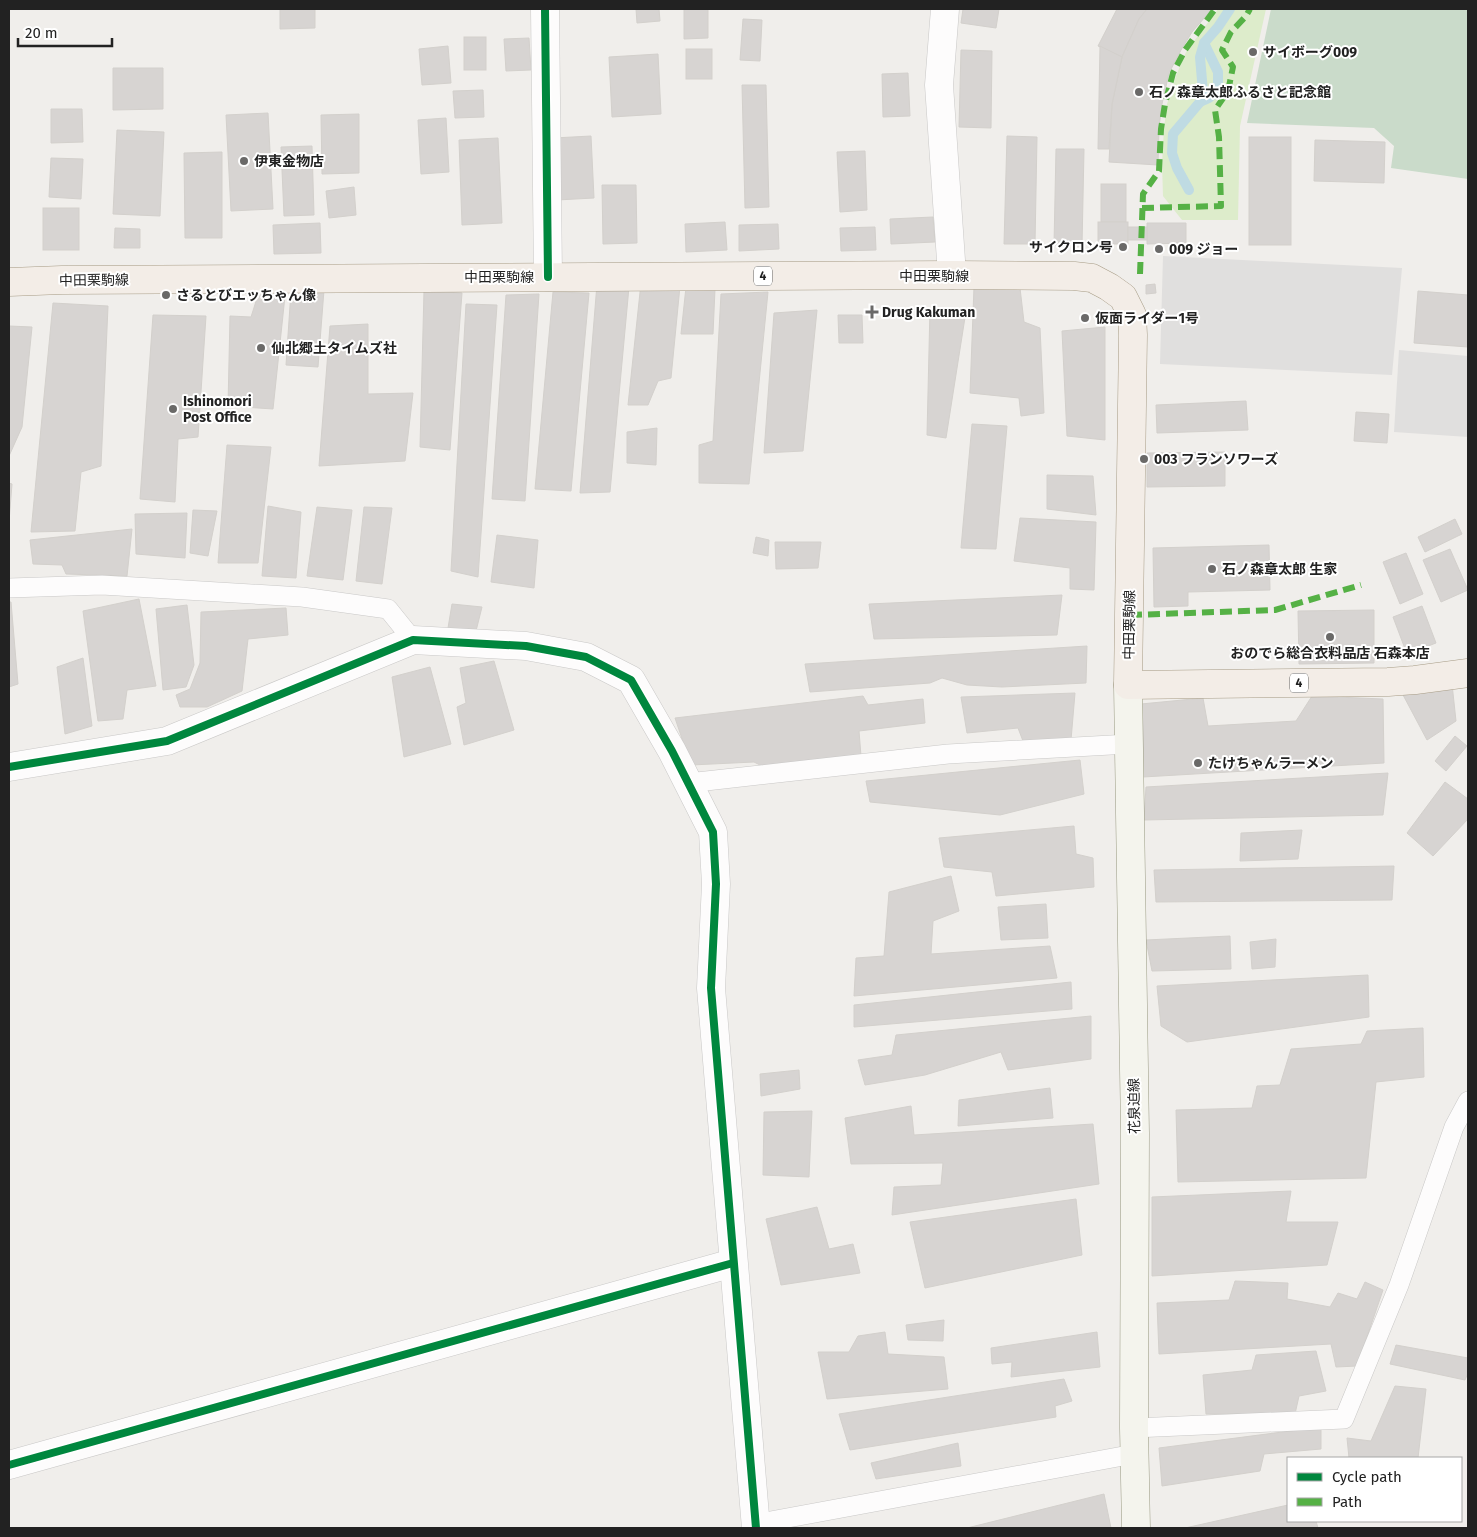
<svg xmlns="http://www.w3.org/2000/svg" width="1477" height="1537" viewBox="0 0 1477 1537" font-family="'Fira Sans','Noto Sans JP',sans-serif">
<rect width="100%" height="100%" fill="#f0eeeb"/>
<polygon fill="#ddeccb" points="1218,9 1266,9 1240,126 1238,220 1182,220 1163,196 1162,164 1164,128 1167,104 1176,76 1186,52"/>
<polygon fill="#cadbca" points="1271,9 1468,9 1468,179 1391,168 1394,146 1374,128 1247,123"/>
<g fill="#e0dfde">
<polygon points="1163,256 1402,268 1392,375 1160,364"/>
<polygon points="1399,350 1468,356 1468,437 1394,432"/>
</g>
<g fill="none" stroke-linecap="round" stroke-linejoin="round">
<g stroke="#bfdbe3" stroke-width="10">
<polyline points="1200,102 1209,98 1218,89 1218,72 1204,43"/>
<polyline points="1189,190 1177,168 1172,153 1173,134 1200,102 1203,92 1200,57 1204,43 1218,27 1230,9"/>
</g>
</g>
<g fill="#d7d4d2" stroke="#d3d0cc">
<polygon points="280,9 315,9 315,28 280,29"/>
<polygon points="636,9 659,9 660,21 637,23"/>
<polygon points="684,9 708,9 708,38 684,39"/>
<polygon points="963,9 999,9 996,28 961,23"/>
<polygon points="1117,9 1147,9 1139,19 1122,57 1098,46"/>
<polygon points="1147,9 1212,9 1192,32 1181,50 1169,73 1162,104 1159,127 1158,165 1109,162 1112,104 1122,57 1139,19"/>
<polygon points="743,19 762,20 760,61 740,60"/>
<rect x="464" y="37" width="22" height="33"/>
<polygon points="529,38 531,70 506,71 504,39"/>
<polygon points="448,46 451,83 422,85 419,49"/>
<polygon points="1100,46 1122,57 1112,104 1109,149 1098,149"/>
<rect x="686" y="49" width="26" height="30"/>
<polygon points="961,50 992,51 991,128 959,127"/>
<polygon points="658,54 661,114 612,117 609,57"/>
<polygon points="113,68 163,68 163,109 113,110"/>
<polygon points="908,73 910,116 883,117 882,74"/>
<polygon points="742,85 766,85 769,207 745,208"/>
<polygon points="483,90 484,117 455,118 453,91"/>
<polygon points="51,109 82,109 83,142 51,143"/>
<polygon points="268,113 273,209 231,211 226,115"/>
<polygon points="359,114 359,173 322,174 321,115"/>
<polygon points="446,118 449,172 421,174 418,120"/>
<polygon points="117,130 164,132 160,216 113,214"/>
<polygon points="591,136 594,198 557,200 554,138"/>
<polygon points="1007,136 1037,137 1035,244 1004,244"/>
<rect x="1249" y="137" width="42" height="108"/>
<polygon points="498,138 502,223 462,225 459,140"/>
<polygon points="1315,140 1385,142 1384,183 1314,181"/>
<polygon points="312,146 314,215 284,216 281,147"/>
<polygon points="1056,149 1084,149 1082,246 1054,245"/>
<polygon points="865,151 867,210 840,212 837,152"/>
<polygon points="222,152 222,238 185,238 184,153"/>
<polygon points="51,158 83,159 81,199 49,197"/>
<rect x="1101" y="184" width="25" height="38"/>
<polygon points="602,185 636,185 637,243 603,244"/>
<polygon points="354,187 356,215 329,218 326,191"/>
<rect x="43" y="208" width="36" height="42"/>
<polygon points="933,217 935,242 891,244 890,219"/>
<polygon points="725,222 727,250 686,252 685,224"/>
<rect x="1098" y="222" width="30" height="22"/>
<polygon points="320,223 321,253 274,254 273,225"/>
<polygon points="1147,223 1186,223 1186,243 1147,244"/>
<polygon points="778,224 779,249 739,251 739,225"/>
<polygon points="875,227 876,250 841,251 840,228"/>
<rect x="1128" y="227" width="19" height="13"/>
<polygon points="115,228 140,229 140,248 114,248"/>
<polygon points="641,283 680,286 671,378 658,381 648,405 628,405"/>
<polygon points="597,284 629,287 610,492 580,493"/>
<polygon points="1155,284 1156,293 1146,294 1146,285"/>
<polygon points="686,287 715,289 713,334 681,334"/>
<polygon points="974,287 1020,288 1024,322 1040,328 1044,413 1021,416 1019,398 970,393"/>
<polygon points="324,290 318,367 286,365 291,291"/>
<polygon points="424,291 462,293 450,450 420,447"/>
<polygon points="1418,291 1468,295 1468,347 1414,343"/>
<polygon points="553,292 589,293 571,491 535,489"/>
<polygon points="768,292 749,484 699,483 699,445 713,441 721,294"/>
<polygon points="539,294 525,501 492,499 506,295"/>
<polygon points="258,295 285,296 273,409 228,406 230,316 251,317"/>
<polygon points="53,303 108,306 101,466 81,472 75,531 31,532"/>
<polygon points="466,304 497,305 478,577 451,571"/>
<polygon points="930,308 966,311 946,438 927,435"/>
<polygon points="817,310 803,451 764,453 774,313"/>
<polygon points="153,315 206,316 198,437 178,439 175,502 140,499"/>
<polygon points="838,315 862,315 863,343 839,343"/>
<polygon points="368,324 368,394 413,393 405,461 319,466 330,326"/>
<polygon points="9,326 32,327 22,427 9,456"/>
<polygon points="1105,327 1105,440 1067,436 1062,331"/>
<polygon points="1246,401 1248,430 1157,433 1156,405"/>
<polygon points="1356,412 1389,414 1387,443 1354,441"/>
<polygon points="972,424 1007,426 996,549 961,548"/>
<polygon points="657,428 656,465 627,463 627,432"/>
<polygon points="227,445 271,447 258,563 218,563"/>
<polygon points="1225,452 1225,486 1147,487 1147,453"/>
<polygon points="1047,475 1093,476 1096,515 1047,509"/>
<polygon points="9,483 12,484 9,522"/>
<polygon points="268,506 301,512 296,578 262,576"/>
<polygon points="317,507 352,510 343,580 307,576"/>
<polygon points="364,507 392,508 382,584 356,581"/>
<polygon points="193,510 217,511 208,556 190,553"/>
<polygon points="187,513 185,558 136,554 135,514"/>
<polygon points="1020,518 1096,522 1094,590 1070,589 1070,568 1014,561"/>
<polygon points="1455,519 1462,534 1425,552 1418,537"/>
<polygon points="132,529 127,576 66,574 62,565 33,564 30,540"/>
<polygon points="497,535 538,540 534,588 491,582"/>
<polygon points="756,537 769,540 768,556 753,553"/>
<polygon points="775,542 821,542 818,568 776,569"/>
<polygon points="1269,545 1270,590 1188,592 1188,606 1154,607 1153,548"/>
<polygon points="1450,549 1468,590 1441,602 1423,560"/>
<polygon points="1406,553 1423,594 1400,604 1383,562"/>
<polygon points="1062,595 1057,635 874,639 869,604"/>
<polygon points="139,599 156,686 127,690 123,719 98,721 83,611"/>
<polygon points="9,602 11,602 18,684 9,687"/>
<polygon points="452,604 482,607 475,635 447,634"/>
<polygon points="187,605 194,665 186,687 163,690 156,609"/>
<polygon points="1422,606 1436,643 1407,654 1393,617"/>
<polygon points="286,608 288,635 248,639 242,691 207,707 180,707 176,695 190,689 200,663 201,612"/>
<polygon points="1374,610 1374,663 1299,664 1298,611"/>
<polygon points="1087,646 1086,683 1002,687 967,685 942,678 930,683 810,692 805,664"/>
<polygon points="83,658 92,726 65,734 57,667"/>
<polygon points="494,661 514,730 464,745 457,707 466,703 460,668"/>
<polygon points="430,667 451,744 404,757 392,677"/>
<polygon points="1452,684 1456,721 1427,740 1402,693"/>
<polygon points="1075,693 1071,740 1023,741 1018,728 967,733 961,697"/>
<polygon points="863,696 868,705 923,699 925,723 859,731 861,756 764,767 754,762 691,765 675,718"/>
<polygon points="1312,696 1383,699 1384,763 1143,777 1141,704 1203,698 1208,726 1296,721"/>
<polygon points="1455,736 1467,746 1446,771 1435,761"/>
<polygon points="1080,760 1084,794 1000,815 870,802 866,781"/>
<polygon points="1388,773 1383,815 1144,820 1146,787"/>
<polygon points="1445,782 1468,799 1468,819 1433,856 1407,833"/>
<polygon points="1074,826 1076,854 1093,858 1094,887 996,896 992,872 944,867 939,838"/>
<polygon points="1302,830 1298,859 1240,861 1241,833"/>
<polygon points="1394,866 1392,900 1156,902 1154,870"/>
<polygon points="951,876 959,911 933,921 931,954 1050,946 1057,978 854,996 856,958 884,956 889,892"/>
<polygon points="1046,904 1048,938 1001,940 998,907"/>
<polygon points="1230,936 1231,969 1152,971 1146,940"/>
<polygon points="1276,939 1275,967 1252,969 1250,942"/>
<polygon points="1368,975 1369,1017 1187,1042 1161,1026 1157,986"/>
<polygon points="1071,982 1072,1009 854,1027 854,1005"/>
<polygon points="1091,1016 1091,1059 1008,1070 1001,1052 925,1075 865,1085 858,1060 892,1055 896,1035"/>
<polygon points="1423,1028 1424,1077 1376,1082 1366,1178 1178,1182 1176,1110 1252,1108 1257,1086 1280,1085 1291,1049 1361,1044 1367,1031"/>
<polygon points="799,1070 800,1089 761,1096 760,1074"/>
<polygon points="1050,1088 1053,1118 958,1126 959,1100"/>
<polygon points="911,1106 914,1135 1093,1124 1099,1184 892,1215 894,1187 941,1185 943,1163 851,1164 845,1118"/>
<polygon points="812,1111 809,1177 763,1175 764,1112"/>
<polygon points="1291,1191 1286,1222 1338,1222 1327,1265 1152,1276 1152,1197"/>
<polygon points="1076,1199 1082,1255 925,1288 910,1222"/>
<polygon points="817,1207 829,1249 853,1244 860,1273 781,1285 766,1219"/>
<polygon points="1235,1281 1288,1283 1287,1299 1330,1307 1338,1293 1357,1299 1365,1282 1383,1290 1357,1366 1336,1367 1331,1344 1159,1354 1157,1303 1229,1300"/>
<polygon points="944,1320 943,1341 908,1340 906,1325"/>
<polygon points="885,1332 888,1354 944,1357 948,1389 827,1399 818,1352 849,1352 858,1336"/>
<polygon points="1097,1332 1100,1367 1011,1377 1012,1362 992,1364 991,1348"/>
<polygon points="1396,1345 1468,1358 1468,1373 1465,1380 1390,1364"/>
<polygon points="1316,1351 1326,1391 1299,1396 1295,1414 1206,1414 1203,1375 1252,1370 1256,1355"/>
<polygon points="1064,1379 1072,1401 1055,1406 1056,1417 850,1450 839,1414"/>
<polygon points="1395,1386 1426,1389 1418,1458 1349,1458 1347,1438 1371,1441"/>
<polygon points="1321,1427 1321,1449 1264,1454 1260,1471 1162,1486 1159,1448"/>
<polygon points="958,1443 961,1466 876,1479 871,1463"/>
<polygon points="1104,1494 1111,1528 967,1528"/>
<polygon points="1288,1505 1288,1521 1316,1521 1318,1528 1185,1528"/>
</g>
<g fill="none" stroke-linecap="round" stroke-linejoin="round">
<g stroke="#c9c8c7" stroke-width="20">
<g id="service">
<polyline points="9,588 102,585 302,597 388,609 413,640"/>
<polyline points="688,783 948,754 1129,744"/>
<polyline points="1134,1428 1344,1419 1399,1285 1454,1127 1468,1101"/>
<polyline points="755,1524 1134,1454"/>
</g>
</g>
<g stroke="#c9c8c7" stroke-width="29">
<g id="minor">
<polyline points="545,9 548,277"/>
<polyline points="945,9 939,85 952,275"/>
<polyline points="9,767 167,741 413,640 526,646 586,657 631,680 672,751 713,832 716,884 711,988 756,1528"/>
<polyline points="9,1465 733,1263"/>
</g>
</g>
<g stroke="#999a82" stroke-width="29">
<polyline id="secondary" points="1128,685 1135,1133 1134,1428 1136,1528"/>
</g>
<g stroke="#a79c86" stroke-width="29">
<polyline id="primary" points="9,282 62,280 952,275 1074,276 1092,278 1109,287 1123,297 1132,315 1133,335 1128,685 1388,682 1415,680 1468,673"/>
</g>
<use href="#service" stroke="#fdfcfc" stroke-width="19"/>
<use href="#minor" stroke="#fdfcfc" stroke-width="28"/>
<use href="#secondary" stroke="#f4f4ed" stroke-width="28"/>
<use href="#primary" stroke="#f3ede7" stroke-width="28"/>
<g stroke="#55b145" stroke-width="6" stroke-dasharray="12 6" stroke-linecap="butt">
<polyline points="1142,208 1221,206 1219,137 1215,110 1228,91 1233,67 1222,50 1231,32 1246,16 1250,9"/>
<polyline points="1140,274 1143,194 1159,171 1161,129 1165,104 1173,73 1185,50 1215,9"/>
<polyline points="1130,615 1275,610 1361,585"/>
</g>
<g stroke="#fff" stroke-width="11">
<g id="cycleway">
<polyline points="545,9 548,277"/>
<polyline points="9,767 167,741 413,640 526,646 586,657 631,680 672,751 713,832 716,884 711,988 756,1528"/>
<polyline points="9,1465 733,1263"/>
</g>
</g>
<use href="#cycleway" stroke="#00873e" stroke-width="8"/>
</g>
<g fill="#6a6968" stroke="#fff" stroke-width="2">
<circle cx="1253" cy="52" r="5"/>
<circle cx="1139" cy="92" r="5"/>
<circle cx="244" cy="161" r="5"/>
<circle cx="1123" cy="247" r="5"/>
<circle cx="1159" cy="249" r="5"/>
<circle cx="166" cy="295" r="5"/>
<path d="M869.5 304.5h5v5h5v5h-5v5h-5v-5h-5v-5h5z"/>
<circle cx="1085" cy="318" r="5"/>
<circle cx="261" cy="348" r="5"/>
<circle cx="173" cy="409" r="5"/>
<circle cx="1144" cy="459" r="5"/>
<circle cx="1212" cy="569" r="5"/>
<circle cx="1330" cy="637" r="5"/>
<circle cx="1198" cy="763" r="5"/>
</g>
<g text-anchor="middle" stroke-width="4" stroke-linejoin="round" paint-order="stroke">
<g fill="#fff" stroke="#646464" stroke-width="1">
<rect x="754" y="266.5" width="18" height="19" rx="4"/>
<rect x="1290" y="673.5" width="18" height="19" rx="4"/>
</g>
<g font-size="12" font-weight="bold" fill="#222">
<text x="763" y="280">4</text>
<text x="1299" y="687">4</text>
</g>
<g font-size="14" font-weight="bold" fill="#222" stroke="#fff" text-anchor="start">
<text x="1263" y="57">サイボーグ009</text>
<text x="1149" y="97">石ノ森章太郎ふるさと記念館</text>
<text x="254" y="166">伊東金物店</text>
<text x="1113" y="252" text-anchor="end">サイクロン号</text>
<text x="1169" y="254">009 ジョー</text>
<text x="176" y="300">さるとびエッちゃん像</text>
<text x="882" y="317">Drug Kakuman</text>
<text x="1095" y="323">仮面ライダー1号</text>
<text x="271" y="353">仙北郷土タイムズ社</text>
<text x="183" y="406">Ishinomori<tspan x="183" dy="16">Post Office</tspan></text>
<text x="1154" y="464">003 フランソワーズ</text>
<text x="1222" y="574">石ノ森章太郎 生家</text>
<text x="1330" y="658" text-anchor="middle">おのでら総合衣料品店 石森本店</text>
<text x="1208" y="768">たけちゃんラーメン</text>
</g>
<g font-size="14" fill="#222" stroke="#fff">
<text x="934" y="281">中田栗駒線</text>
<text x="499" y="282">中田栗駒線</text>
<text transform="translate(94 280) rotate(-1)" y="5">中田栗駒線</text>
<text transform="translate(1129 625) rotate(-89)" y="5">中田栗駒線</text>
<text transform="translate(1134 1106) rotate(-91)" y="5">花泉迫線</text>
</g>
</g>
<rect width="1477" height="1537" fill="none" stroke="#222222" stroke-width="20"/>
<rect x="1287" y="1457" width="175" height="65" fill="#ffffff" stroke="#a7a7a7"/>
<rect x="1297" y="1473" width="25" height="8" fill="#00873e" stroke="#a7a7a7"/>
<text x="1332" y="1482" font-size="15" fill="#222222">Cycle path</text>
<rect x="1297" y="1498" width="25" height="8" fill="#55b145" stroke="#a7a7a7"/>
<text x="1332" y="1507" font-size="15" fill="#222222">Path</text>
<path d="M18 38v8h94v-8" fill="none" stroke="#222222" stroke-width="2.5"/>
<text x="25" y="38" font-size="15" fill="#222222" stroke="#ffffff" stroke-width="4" paint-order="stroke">20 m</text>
</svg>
